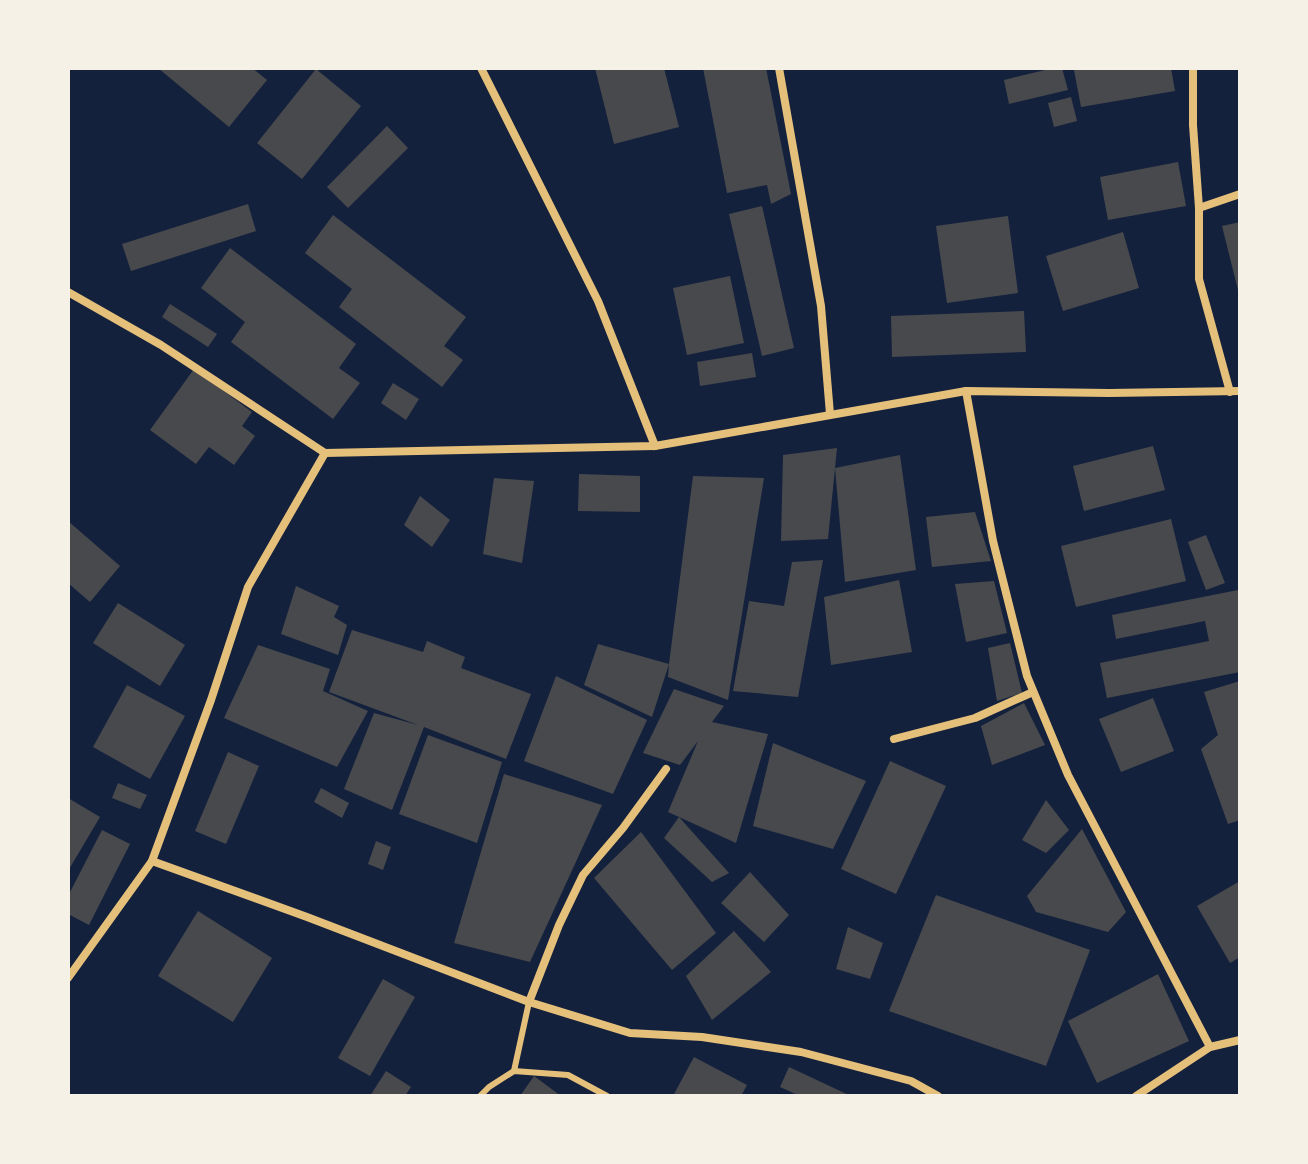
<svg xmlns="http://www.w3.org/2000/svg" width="1308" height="1164" viewBox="0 0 1308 1164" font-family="Rubik,sans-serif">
<rect width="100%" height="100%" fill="#14213d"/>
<g fill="#48494c">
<polygon points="158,68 252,68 267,80 229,127"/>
<polygon points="595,68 664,68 679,127 614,144"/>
<polygon points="703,68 766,68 791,194 771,204 767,185 727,193"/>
<polygon points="1053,68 1062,68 1068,90 1009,104 1004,80"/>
<polygon points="1083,68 1171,68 1175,91 1081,107 1074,70"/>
<polygon points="316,69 361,106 302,179 257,143"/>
<polygon points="1071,97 1077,121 1054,127 1048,103"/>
<polygon points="387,126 408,148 348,208 327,187"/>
<polygon points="1178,162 1186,206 1108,220 1100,177"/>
<polygon points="248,204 256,231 131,271 122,244"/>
<polygon points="762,206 794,348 762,356 729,214"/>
<polygon points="333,215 466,317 444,346 463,360 442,387 339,307 352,289 305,253"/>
<polygon points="1008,216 1018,293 947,303 936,226"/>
<polygon points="1240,222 1240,294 1239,294 1222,226"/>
<polygon points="1123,232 1139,288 1063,311 1046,256"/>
<polygon points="230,248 356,344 339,368 360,383 333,419 231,342 245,322 201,288"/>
<polygon points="730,276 744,343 687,355 673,288"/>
<polygon points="170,304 217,334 208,347 162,317"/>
<polygon points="1024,311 1026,352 892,357 891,316"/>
<polygon points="752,353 756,377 700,386 697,362"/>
<polygon points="194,369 252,412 242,426 255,436 234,465 209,447 196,464 150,430"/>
<polygon points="393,383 419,399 406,420 381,403"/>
<polygon points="1153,446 1165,490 1084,511 1073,466"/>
<polygon points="837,448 828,539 781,541 783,455"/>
<polygon points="900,455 916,570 845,582 835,468"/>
<polygon points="579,474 640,476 640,512 578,511"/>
<polygon points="693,476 764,478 728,700 668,677 669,664 652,717 584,685 598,644 669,664"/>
<polygon points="494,478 534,481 522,563 483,554"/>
<polygon points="420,496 450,520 432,547 404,525"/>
<polygon points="975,512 991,561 932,567 926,517"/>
<polygon points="1171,519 1186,581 1076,607 1061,546"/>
<polygon points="68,521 120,566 90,602 68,583"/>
<polygon points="1206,535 1225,583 1206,590 1188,542"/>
<polygon points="823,560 798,697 733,691 749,601 784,606 792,562"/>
<polygon points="899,580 912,652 831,665 824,597"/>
<polygon points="994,581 1007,633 966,642 955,584"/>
<polygon points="296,586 339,606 334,617 347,625 338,655 281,634"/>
<polygon points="1238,590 1240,598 1240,672 1107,698 1100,663 1209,641 1205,621 1116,639 1112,615"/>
<polygon points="118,603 185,645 160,686 93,643"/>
<polygon points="352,630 423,652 427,641 465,657 461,668 531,694 506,759 424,727 392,810 344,789 374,713 418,725 329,692"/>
<polygon points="1010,643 1022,693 997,701 988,648"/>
<polygon points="258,645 330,669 323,691 368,711 337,767 224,718"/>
<polygon points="556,676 647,720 613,794 524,761"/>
<polygon points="1240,681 1240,820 1228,824 1201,749 1218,735 1204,692"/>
<polygon points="127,685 185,716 150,779 93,747"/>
<polygon points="674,689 724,706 712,722 768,734 736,843 668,812 698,741 680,765 643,753"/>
<polygon points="1153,698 1174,751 1121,772 1099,719"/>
<polygon points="1024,703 1045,745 992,765 981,726"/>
<polygon points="428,735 502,762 477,843 399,814"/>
<polygon points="773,743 866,781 833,849 753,826"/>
<polygon points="228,752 259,766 226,844 195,831"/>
<polygon points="890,761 946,786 896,894 841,869"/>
<polygon points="504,774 602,805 530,962 454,943"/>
<polygon points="118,783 147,795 140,809 112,798"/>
<polygon points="321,788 349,803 342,818 314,802"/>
<polygon points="68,798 100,817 68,871"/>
<polygon points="1046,800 1069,830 1046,853 1022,840"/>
<polygon points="679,817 729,873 712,882 664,838"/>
<polygon points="1082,829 1126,912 1108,932 1036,912 1027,896"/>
<polygon points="102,830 130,844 89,925 68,914 68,896"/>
<polygon points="641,832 716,933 672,970 594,878"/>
<polygon points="376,841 391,847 383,870 368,864"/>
<polygon points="750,872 789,915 764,942 721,903"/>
<polygon points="1240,881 1240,957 1230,963 1197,906"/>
<polygon points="936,895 1090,950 1046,1066 889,1011"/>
<polygon points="198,911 272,958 233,1022 158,976"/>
<polygon points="848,927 883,943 870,979 836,969"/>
<polygon points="734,931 771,972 712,1020 686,976"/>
<polygon points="1158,974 1189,1041 1097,1083 1068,1021"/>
<polygon points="383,979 415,997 370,1076 338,1058"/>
<polygon points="694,1057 747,1085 741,1096 673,1096"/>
<polygon points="789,1067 851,1096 800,1096 780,1087"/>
<polygon points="386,1071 411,1087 405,1096 370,1096"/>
<polygon points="534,1076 561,1096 520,1096"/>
</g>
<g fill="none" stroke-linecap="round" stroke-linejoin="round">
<g stroke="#e5c07b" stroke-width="6">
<polyline points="514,1071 529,1002"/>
<polyline points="480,1096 489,1087 514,1071 568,1075 607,1096"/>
</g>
<g stroke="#e5c07b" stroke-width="8">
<polyline points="481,68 598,301 655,446"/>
<polyline points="779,68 821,306 830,414"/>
<polyline points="1193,68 1193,125 1199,208 1199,279 1230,392"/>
<polyline points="1199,208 1240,194"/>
<polyline points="68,292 161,345 325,453"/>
<polyline points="966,391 993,541 1027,676 1068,775 1210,1047"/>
<polyline points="325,453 655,446 966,391 1109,393 1240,391"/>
<polyline points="894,739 975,718 1033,692"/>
<polyline points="152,861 307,917 529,1002 630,1033 702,1037 801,1052 911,1081 938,1096"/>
<polyline points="68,978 152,861 211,700 248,587 325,453"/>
<polyline points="529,1002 559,925 583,875 623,828 666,769"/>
<polyline points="1136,1096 1210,1047 1240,1040"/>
</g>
</g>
<rect width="1308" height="1164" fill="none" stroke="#f6f1e7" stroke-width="140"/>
</svg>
